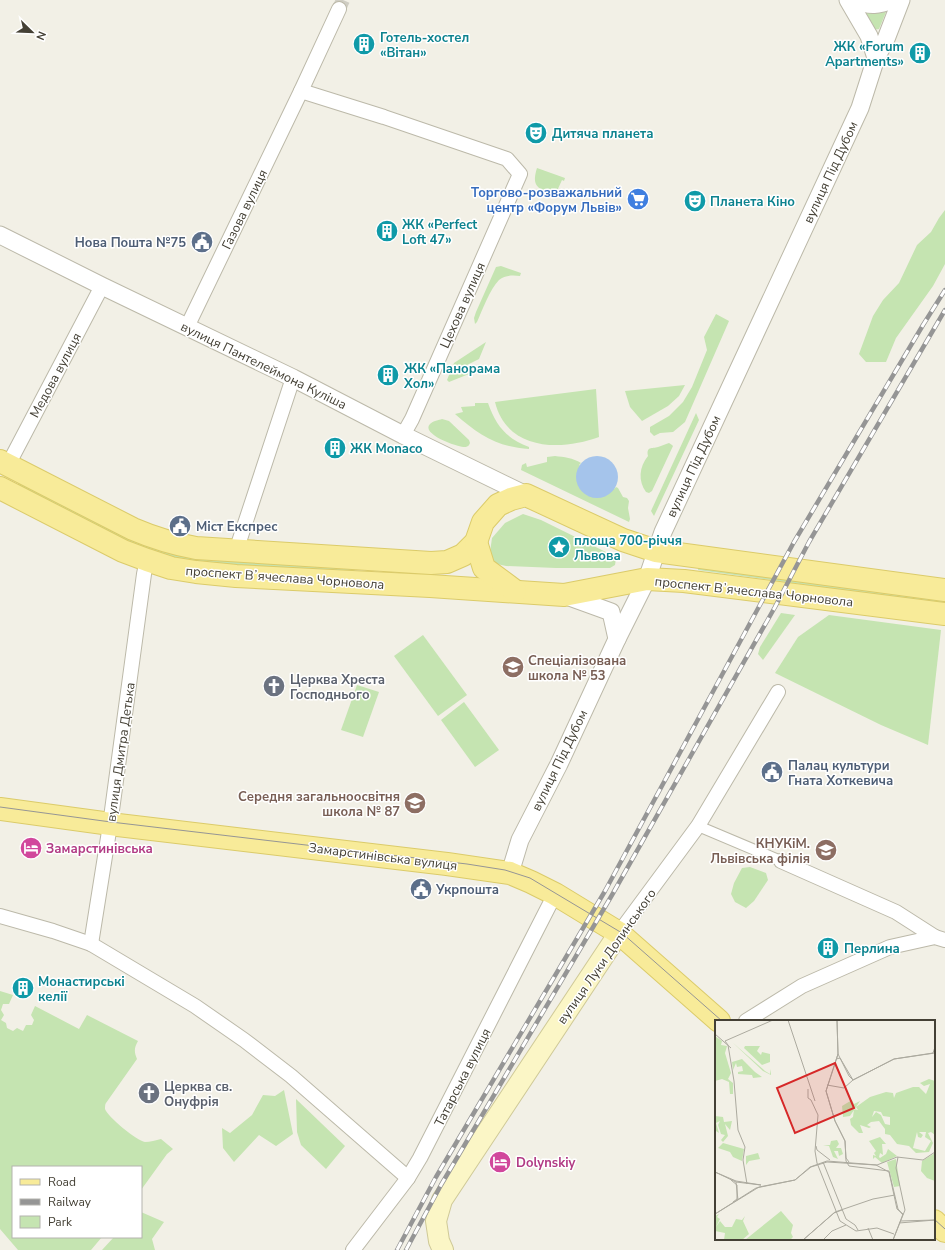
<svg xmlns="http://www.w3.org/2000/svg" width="945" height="1250" viewBox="0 0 945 1250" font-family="'Nunito Sans',sans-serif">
<rect width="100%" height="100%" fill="#f2f0e6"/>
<g fill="#c5e4b1">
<polygon points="860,11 869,13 886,12 879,29 872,30"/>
<path d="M 537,168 L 565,178 L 564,181 L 562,180 L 557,191 L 552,189 L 550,194 C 536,188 532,184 537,168 Z"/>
<polygon points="945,210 945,264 933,286 896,338 886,362 866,362 859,354 873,316 883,300 899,283 917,245 931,232 939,218"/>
<path d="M 501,266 L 521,273 L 520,276 C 513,275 505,275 499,280 C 490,289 482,311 477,322 L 475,324 L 474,318 L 476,312 L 496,267 Z"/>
<polygon points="716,314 729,321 685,422 673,432 660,433 654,436 650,432 650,427 669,416 683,402 692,387 707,350 704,337"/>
<polygon points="486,342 479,359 467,365 469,374 449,382 447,380 454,363"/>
<polygon points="685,385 679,396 668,406 642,421 630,407 625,391"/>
<path d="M 596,389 L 599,437 C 561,451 507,451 495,402 Z"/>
<path d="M 475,403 L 488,403 C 496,426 507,439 529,447 L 529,449 C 497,447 479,435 455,414 L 463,412 L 461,407 L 475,406 Z"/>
<polygon points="696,413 699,420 654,516 651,511"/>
<path d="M 442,419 L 449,421 L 469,440 L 470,443 C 469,445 469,446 466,447 C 459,448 420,434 430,424 C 433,421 439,420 442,419 Z"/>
<path d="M 669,443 L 672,445 L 673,446 L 652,491 L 649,493 L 646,492 C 638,481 639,467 648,456 C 646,446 652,449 658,447 C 662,446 665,444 669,443 Z"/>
<path d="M 555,456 C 564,457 573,458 581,463 L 579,465 L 614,489 L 616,487 L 618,488 L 623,497 L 627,498 L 629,501 L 628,508 L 630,519 L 629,522 L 521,470 L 522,465 L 526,463 L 527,467 L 547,462 L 547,457 Z"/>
<polygon points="20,481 129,539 353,569 356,572 196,564 149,552 17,486"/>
<polygon points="523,514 541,520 614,556 616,559 615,565 610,568 556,568 506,566 497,564 489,559 492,538 505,523"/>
<polygon points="699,565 945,599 945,604 698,570"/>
<polygon points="781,613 795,615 763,660 758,654 760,647"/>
<polygon points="829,615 941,630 928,745 881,725 775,673 798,637"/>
<polygon points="423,635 467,695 438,716 394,656"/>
<polygon points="357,685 379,692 363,737 341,730"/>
<polygon points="464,702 499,750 475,767 441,720"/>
<polygon points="750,867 766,873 768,880 754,901 746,908 735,902 731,894 734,883 742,868"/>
<path d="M 0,991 L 13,995 L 9,1004 L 3,1004 L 1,1010 L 4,1015 L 1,1020 L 6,1023 L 7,1028 L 13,1031 L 17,1028 L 23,1031 L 26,1025 L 32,1025 L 34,1020 L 31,1015 L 35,1006 L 79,1029 L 87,1015 L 138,1041 C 134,1048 134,1052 137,1059 L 106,1103 C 105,1104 105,1107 105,1109 C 108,1117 137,1141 145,1142 C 150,1142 156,1140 161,1139 L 173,1149 L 167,1154 L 141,1190 L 141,1167 L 13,1167 L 13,1237 L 102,1237 L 91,1250 L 18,1250 L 0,1229 Z"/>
<polygon points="284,1090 293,1134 276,1146 259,1135 234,1162 223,1148 222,1128 230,1133 252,1115 263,1095 275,1096"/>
<polygon points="296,1099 345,1146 326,1169 301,1145 297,1132"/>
<polygon points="141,1212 164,1222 152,1239 155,1250 102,1250 114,1237 141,1237"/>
</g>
<circle fill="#a5c4eb" cx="597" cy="477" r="21"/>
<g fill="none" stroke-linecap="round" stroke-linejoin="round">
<polyline stroke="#cfcdc3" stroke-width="14" stroke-dasharray="14 7" stroke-linecap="butt" points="339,9 343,0"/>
<g stroke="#bcb9a9" stroke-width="12">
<polyline id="pedestrian" points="698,826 781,861"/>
</g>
<g stroke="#bcb9a9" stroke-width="16">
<g id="minor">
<polyline points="301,91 384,117 507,159 520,174 412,419 403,435"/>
<polyline points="187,327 301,91 339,9"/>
<polyline points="8,465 102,286"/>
<polyline points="236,551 293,378"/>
<polyline points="781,861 896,912 935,937"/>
<polyline points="0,916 53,931 91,944 195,1006 244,1040 291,1076 408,1178"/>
<polyline points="619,933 698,826 778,692"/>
<polyline points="91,944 110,825 144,574 147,560"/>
<polyline points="746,1021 802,986 890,947 935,937 945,940"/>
<polyline points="353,1250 408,1178 420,1158 555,894"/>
</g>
</g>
<g stroke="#bcb9a9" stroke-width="19">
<g id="tertiary">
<polyline points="848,0 869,36 876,58"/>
<path d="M 855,0 C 870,7 879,5 893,0"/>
<polyline points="0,235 102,286 293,378 403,435 526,495"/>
<polyline points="564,595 611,612 617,639"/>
<polyline points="510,873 520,840 559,764 617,639 647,579 663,532 860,108 876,58 886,39 901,0"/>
</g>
</g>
<g stroke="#cfc997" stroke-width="22">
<polyline id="secondary" points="443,1250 439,1241 436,1221 442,1200 619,933"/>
</g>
<g stroke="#dbcb6a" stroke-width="24">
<g id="primary">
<path d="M 0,461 L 133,529 C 154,538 174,544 196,548 L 431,563 L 447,562 L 463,555 L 476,542 L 483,522 L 498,505 L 511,499 L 526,495 L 623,540 L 656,551 L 945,590"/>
<polyline points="0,488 123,551 147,560 171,568 196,572 236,576 430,586 564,595 647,579 684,581 945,614"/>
<polyline points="476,542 484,568 515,591"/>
<polyline points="0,809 118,825 447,864 510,873 531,882 555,894 619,933 719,1021"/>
<polyline points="934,1221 945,1231"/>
</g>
</g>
<use href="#pedestrian" stroke="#fff" stroke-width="10"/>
<use href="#minor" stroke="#fff" stroke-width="14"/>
<use href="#tertiary" stroke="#fff" stroke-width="17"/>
<use href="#secondary" stroke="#fbf6c6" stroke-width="20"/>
<use href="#primary" stroke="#f8eb99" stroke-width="22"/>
<g stroke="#959595" stroke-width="1">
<polyline points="0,807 111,822 467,864 505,870 530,878 622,933 722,1021"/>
<polyline points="934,1219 945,1229"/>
</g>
<g stroke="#959595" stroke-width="4.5">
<g id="rail">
<polyline points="397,1250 436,1177 605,891 794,542 923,325 945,290"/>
<polyline points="406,1250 441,1185 612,895 775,607 809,542 945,310"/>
</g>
</g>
<use href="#rail" stroke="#fff" stroke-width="3" stroke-dasharray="9" stroke-linecap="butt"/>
</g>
<defs>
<g id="building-disc" transform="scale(1.15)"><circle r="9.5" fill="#0f9aa8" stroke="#fff"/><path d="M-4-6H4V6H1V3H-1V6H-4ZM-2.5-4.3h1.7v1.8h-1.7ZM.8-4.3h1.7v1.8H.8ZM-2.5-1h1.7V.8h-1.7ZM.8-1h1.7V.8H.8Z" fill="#fff"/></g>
<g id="theatre-disc" transform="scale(1.15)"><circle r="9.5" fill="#0f9aa8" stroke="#fff"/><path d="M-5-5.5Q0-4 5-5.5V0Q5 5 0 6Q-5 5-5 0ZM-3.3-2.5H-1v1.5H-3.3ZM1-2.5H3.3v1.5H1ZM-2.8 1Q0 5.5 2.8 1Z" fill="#fff"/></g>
<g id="supermarket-disc" transform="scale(1.15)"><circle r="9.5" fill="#3f7fe0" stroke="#fff"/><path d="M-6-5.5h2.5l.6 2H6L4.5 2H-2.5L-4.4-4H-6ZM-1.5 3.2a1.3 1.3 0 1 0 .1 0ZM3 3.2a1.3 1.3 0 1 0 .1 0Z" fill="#fff"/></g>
<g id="civic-disc" transform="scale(1.15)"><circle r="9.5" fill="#5c6f8a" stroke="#fff"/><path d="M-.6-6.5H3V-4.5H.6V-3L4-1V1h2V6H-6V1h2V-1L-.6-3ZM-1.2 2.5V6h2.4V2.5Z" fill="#fff"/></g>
<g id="sight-disc" transform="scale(1.15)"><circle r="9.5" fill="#0f9aa8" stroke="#fff"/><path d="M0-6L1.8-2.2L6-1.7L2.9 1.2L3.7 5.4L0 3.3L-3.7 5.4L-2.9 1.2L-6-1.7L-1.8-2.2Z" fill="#fff"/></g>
<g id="school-disc" transform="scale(1.15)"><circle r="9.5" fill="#8d6e63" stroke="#fff"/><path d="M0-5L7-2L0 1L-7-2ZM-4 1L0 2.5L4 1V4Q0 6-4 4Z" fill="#fff"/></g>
<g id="church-disc" transform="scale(1.15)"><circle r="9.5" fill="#6b7280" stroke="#fff"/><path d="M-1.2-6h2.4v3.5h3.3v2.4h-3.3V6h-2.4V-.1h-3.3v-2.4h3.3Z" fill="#fff"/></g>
<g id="hotel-disc" transform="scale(1.15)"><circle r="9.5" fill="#d1479c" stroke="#fff"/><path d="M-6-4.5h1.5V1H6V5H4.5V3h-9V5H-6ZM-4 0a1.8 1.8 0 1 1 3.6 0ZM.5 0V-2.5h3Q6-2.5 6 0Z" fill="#fff"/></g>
<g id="university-disc" transform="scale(1.15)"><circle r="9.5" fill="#8d6e63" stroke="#fff"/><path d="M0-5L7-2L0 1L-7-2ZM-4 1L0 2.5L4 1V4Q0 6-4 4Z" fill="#fff"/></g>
</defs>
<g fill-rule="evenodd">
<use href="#building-disc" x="364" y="44"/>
<use href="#building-disc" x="920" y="53"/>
<use href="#theatre-disc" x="536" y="133"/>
<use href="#supermarket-disc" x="638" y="199"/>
<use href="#theatre-disc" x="695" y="201"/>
<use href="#building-disc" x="387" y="231"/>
<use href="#civic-disc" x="202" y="242"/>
<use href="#building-disc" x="388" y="375"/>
<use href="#building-disc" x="335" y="448"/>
<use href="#civic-disc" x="180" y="526"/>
<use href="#sight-disc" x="559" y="547"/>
<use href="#school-disc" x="513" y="667"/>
<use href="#church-disc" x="274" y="686"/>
<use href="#civic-disc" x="772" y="772"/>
<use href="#school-disc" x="415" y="803"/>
<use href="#hotel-disc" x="31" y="848"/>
<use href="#university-disc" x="826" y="850"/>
<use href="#civic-disc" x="421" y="889"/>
<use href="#building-disc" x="828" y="948"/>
<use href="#building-disc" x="23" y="988"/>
<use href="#church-disc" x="149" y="1093"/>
<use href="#hotel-disc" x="500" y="1162"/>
</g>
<g text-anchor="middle" stroke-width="3" stroke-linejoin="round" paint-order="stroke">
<g font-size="13" font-weight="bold" fill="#0d838f" stroke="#fff" text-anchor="start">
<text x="380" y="42">Готель-хостел<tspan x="380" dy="15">«Вітан»</tspan></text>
<text x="904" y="51" text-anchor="end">ЖК «Forum<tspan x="904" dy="15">Apartments»</tspan></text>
<text x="552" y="138">Дитяча планета</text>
<text x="710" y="206">Планета Кіно</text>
<text x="402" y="229">ЖК «Perfect<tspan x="402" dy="15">Loft 47»</tspan></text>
<text x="404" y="373">ЖК «Панорама<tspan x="404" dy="15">Хол»</tspan></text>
<text x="350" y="453">ЖК Monaco</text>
<text x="574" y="545">площа 700-річчя<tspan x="574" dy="15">Львова</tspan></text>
<text x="844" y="953">Перлина</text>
<text x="38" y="986">Монастирські<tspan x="38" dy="15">келії</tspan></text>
</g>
<g font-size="13" fill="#444035" stroke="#fff">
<text transform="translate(830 172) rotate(-65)" y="5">вулиця Під Дубом</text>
<text transform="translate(244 209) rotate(-64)" y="5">Газова вулиця</text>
<text transform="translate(462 305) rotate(-66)" y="5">Цехова вулиця</text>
<text transform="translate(264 365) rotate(26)" y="5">вулиця Пантелеймона Куліша</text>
<text transform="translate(55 375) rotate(-62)" y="5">Медова вулиця</text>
<text transform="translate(693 466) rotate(-65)" y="5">вулиця Під Дубом</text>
<text transform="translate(285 577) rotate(4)" y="5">проспект Вʼячеслава Чорновола</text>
<text transform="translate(754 591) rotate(6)" y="5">проспект Вʼячеслава Чорновола</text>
<text transform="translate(120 752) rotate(-82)" y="5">вулиця Дмитра Детька</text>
<text transform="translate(559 760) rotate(-64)" y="5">вулиця Під Дубом</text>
<text transform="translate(383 856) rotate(7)" y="5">Замарстинівська вулиця</text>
<text transform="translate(606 956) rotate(-55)" y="5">вулиця Луки Долинського</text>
<text transform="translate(462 1077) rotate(-63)" y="5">Татарська вулиця</text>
</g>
<g font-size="13" font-weight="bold" fill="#366cbe" stroke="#fff" text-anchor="end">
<text x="622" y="197">Торгово-розважальний<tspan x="622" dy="15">центр «Форум Львів»</tspan></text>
</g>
<g font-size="13" font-weight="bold" fill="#4e5e75" stroke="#fff" text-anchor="start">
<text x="186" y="247" text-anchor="end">Нова Пошта №75</text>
<text x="196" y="531">Міст Експрес</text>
<text x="788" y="770">Палац культури<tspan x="788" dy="15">Гната Хоткевича</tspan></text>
<text x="436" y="894">Укрпошта</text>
</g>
<g font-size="13" font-weight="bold" fill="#785e54" stroke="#fff" text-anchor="end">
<text x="528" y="665" text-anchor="start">Спеціалізована<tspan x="528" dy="15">школа № 53</tspan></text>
<text x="400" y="801">Середня загальноосвітня<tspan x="400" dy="15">школа № 87</tspan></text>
<text x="810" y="848">КНУКіМ.<tspan x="810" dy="15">Львівська філія</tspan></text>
</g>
<g font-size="13" font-weight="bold" fill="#5b616d" stroke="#fff" text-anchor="start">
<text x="290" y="684">Церква Хреста<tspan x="290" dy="15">Господнього</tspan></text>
<text x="164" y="1091">Церква св.<tspan x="164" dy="15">Онуфрія</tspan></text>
</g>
<g font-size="13" font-weight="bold" fill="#b23c85" stroke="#fff" text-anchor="start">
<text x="46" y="853">Замарстинівська</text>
<text x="516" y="1167">Dolynskiy</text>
</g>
</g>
<g transform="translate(715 1020)">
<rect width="220" height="220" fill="#f2f0e6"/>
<path d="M 0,16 L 7,21 L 6,25 L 12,26 L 10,33 L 16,53 L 13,59 L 18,63 L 18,74 L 15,74 L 14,62 L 7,59 L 0,61 ZM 17,22 L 50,51 L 55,54 L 56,49 L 56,55 L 48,51 ZM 30,26 L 45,26 L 42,31 L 46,35 L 47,32 L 55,34 L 55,42 L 47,45 L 29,28 ZM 27,39 L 40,52 L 47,57 L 38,58 L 37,55 L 23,54 L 23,52 L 28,51 L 27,46 L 22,47 L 21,43 L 18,50 L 17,42 ZM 214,59 L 220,61 L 220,115 L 216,112 L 213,113 L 218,123 L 214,132 L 201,133 L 194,126 L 182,124 L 175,115 L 170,114 L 170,109 L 164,101 L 156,102 L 152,105 L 156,107 L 154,108 L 145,105 L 148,113 L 144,113 L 136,105 L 135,99 L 138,97 L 139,89 L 143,90 L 141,87 L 155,77 L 171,72 L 178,73 L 179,78 L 181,73 L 198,67 L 204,67 L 211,74 L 215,64 L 209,66 L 205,63 ZM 159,91 L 166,92 L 168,96 L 175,97 L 175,105 L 170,104 L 166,95 L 161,92 L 157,97 ZM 202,112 L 203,117 L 206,118 L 208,115 L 204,112 L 211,112 L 210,117 L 216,121 L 210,131 L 198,128 ZM 137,80 L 139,84 L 145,81 L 135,96 L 128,97 L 127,86 ZM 0,96 L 8,97 L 9,102 L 17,101 L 15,110 L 10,104 L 13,116 L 8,122 L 6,120 L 10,115 L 6,114 L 3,105 L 5,101 L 1,103 L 4,113 L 1,111 ZM 165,117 L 171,124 L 167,124 L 168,135 L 165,133 L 164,137 L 165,138 L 171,134 L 173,129 L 182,136 L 167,143 L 160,137 L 158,139 L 158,135 L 161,136 L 159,133 L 161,131 L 154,121 ZM 122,120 L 124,124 L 121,128 L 126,128 L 128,134 L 124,136 L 123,131 L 119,131 L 123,139 L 118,137 L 114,126 L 108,125 L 115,125 L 116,121 ZM 8,123 L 29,129 L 27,141 L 18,137 L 15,132 L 3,128 ZM 43,133 L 45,139 L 34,141 L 31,145 L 31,136 ZM 220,133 L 220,161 L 212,158 L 206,151 L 207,141 ZM 181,139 L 185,166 L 179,167 L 172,142 ZM 66,191 L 78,205 L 76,213 L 78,217 L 75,220 L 30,220 ZM 4,194 L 2,197 L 5,199 L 1,207 L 5,201 L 10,207 L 17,207 L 21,199 L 27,200 L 30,196 L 28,201 L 34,214 L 27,220 L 9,220 L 10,213 L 0,211 L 0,196 Z" fill="#c5e4b1" fill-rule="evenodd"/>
<path fill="none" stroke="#acaa9f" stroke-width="1" d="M 73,0 L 100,81M 122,0 L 123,34 L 111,71 L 120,101 L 130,121 L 131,141 L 134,146 L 174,151 L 183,189 L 188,195M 122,0 L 123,34 L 111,71 L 120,101 L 130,121 L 131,138 L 134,142M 0,14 L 16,28M 10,21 L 13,25 L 19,61 L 23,110 L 30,127 L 28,140 L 32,164M 10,21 L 58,0M 123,34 L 134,56 L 138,60M 121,39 L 125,38 L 138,60 L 179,39 L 218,33 L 220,27M 112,65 L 129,68 L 138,60 L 179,39 L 220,33M 93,69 L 93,78 L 96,80M 96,80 L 103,95 L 100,131 L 102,143 L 125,201 L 141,211 L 162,208 L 179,214M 101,126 L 102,130 L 115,140M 108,142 L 131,199 L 140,205 L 143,210M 0,152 L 21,162 L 46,165M 0,152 L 21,161 L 46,165M 16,160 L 22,165 L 22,179 L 18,182M 21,162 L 23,180M 0,194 L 41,168 L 80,160 L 95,147 L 112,141 L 162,145 L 182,137 L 208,140 L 220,132M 0,194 L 44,167 L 80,160 L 96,147 L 112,142 L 161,145 L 174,152 L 182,189 L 188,194 L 178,220M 185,201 L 220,200M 184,203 L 220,200M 153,208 L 158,220M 88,220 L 119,193 L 127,190M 88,220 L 120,192 L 158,179 L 180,175M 108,220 L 117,211 L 131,205M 178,220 L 190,190 L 181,148 L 183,137"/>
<path fill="#d62828" fill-opacity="0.15" stroke="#d62828" stroke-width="2" d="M 120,43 L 139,88 L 80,113 L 62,68 Z"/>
<rect width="220" height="220" fill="none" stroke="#444035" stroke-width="2"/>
</g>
<rect x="12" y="1166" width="130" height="72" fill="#ffffff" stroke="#b4b3ae"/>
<rect x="20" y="1179" width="20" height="6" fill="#f8eb99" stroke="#b4b3ae"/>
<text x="48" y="1186" font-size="12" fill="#444035">Road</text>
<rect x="20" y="1199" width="20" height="6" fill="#959595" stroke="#b4b3ae"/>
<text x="48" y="1206" font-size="12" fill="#444035">Railway</text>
<rect x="20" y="1216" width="20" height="12" fill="#c5e4b1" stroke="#b4b3ae"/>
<text x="48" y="1226" font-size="12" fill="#444035">Park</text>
<g transform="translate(32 32) rotate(113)" stroke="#ffffff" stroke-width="3" paint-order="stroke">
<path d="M0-3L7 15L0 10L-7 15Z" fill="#444035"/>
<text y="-6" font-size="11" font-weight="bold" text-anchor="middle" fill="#444035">N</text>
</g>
</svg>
